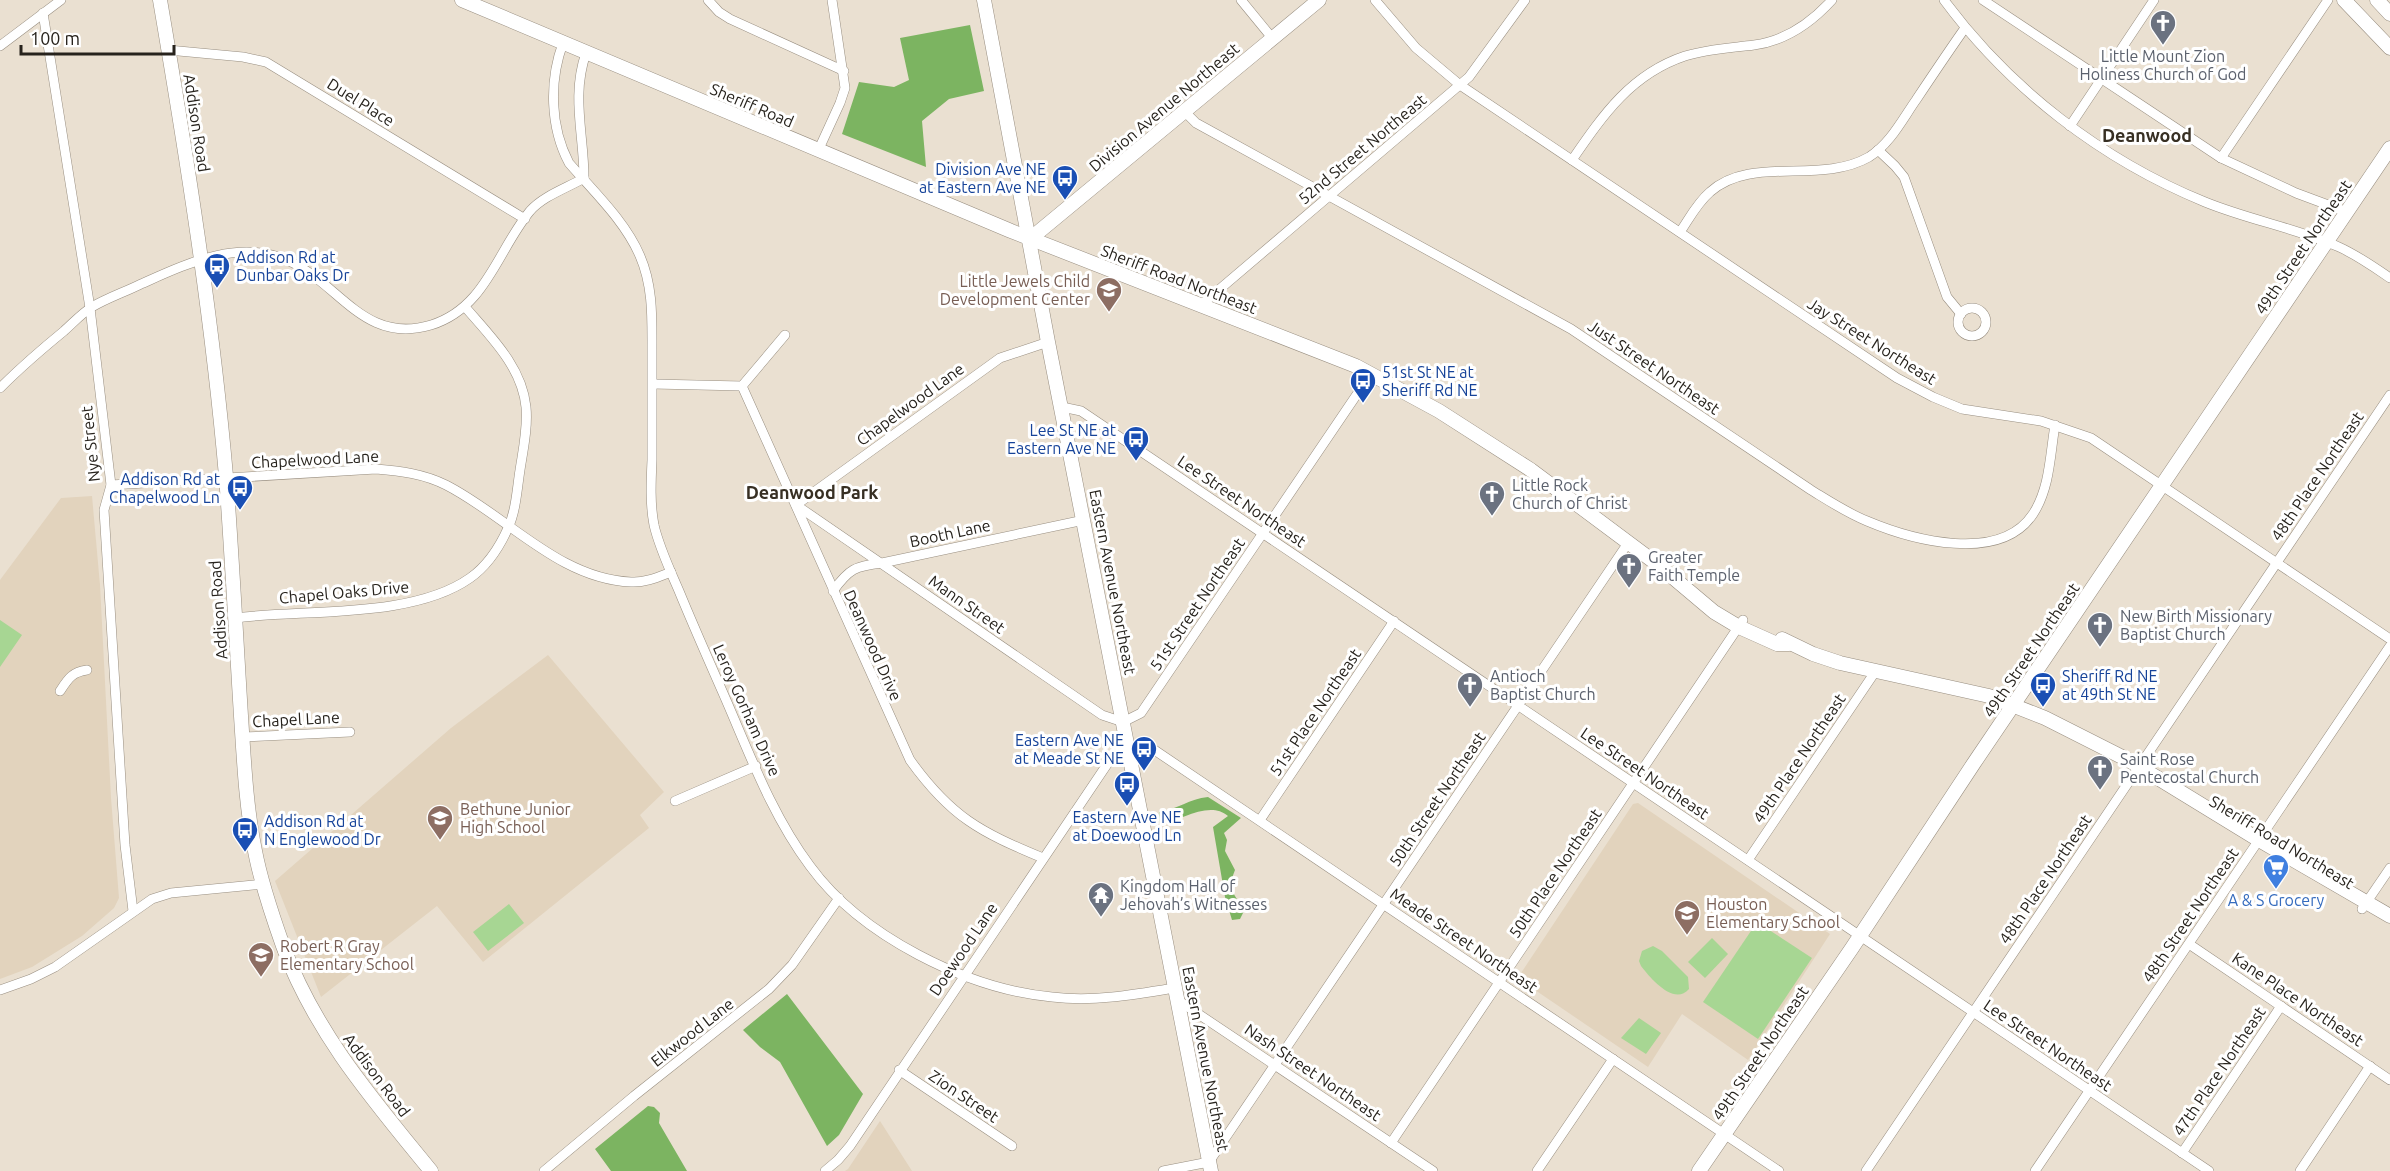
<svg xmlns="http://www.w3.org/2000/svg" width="2390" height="1171" viewBox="0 0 2390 1171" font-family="Ubuntu,sans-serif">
<rect width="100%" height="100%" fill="#eae0d1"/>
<g fill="#e2d3bd">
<polygon points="92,496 100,585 111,798 119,898 114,908 82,936 32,967 0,979 0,580 61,498"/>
<polygon points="548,655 664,792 640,815 649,828 483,962 437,906 321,997 275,881 451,728"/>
<polygon points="1638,803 1830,934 1748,1060 1682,1014 1648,1067 1519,979 1519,976 1633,804"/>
<polygon points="880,1121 912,1171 845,1171 848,1169"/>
</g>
<g fill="#a7d693">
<polygon points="0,620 22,635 0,667"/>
<polygon points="509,904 524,923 488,951 473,932"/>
<polygon points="1757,922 1812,958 1758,1039 1703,1002"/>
<polygon points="1712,938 1728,954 1705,978 1688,962"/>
<path d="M 1653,946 L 1662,951 L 1688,977 L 1689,989 C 1674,1006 1651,979 1641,966 L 1639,961 L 1642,951 Z"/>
<polygon points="1639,1018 1661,1033 1646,1054 1621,1038"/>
</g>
<g fill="#7cb461">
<polygon points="970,25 984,91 949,99 922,121 926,167 842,134 859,82 894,87 909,80 900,38"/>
<path d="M 1208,797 L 1241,818 L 1224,833 L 1227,840 L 1225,851 L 1235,870 L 1229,886 L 1244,911 L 1240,919 L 1232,920 L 1225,897 L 1213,827 L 1228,816 C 1209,800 1181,821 1160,824 L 1159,812 C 1178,809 1189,799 1208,797 Z"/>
<polygon points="787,994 863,1094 839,1135 827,1146 780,1062 760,1047 743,1030"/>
<polygon points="648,1106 654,1107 660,1113 659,1123 687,1171 611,1171 595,1149"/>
</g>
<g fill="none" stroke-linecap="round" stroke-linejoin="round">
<g stroke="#988e80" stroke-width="10">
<g id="street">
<polyline points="708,0 719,12 730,19 844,71"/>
<polyline points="1241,0 1273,39"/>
<polyline points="1375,0 1416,48 1460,85 1897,378 1933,397 1962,409 2041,421 2091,438 2390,639"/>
<path d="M 1944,0 C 2010,89 2102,160 2205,202 C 2249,220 2296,228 2339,247 C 2357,255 2374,267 2390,278"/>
<polyline points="1983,0 2221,158 2296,193 2347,212"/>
<polyline points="43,13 90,308 111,485 104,510 125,845 133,911"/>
<path d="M 563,43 C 549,81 550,127 569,163 C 594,192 625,221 640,256 C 653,286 652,317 652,349 C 652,386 652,423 652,460 C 651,482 650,504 654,525 C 659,547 670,570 679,591 C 693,625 708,659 723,693 C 749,752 771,814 810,866 C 861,936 967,989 1052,997 C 1093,1002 1133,995 1174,988"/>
<polyline points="0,46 61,0"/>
<polyline points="168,50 243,57 266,62 525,219"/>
<path d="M 1185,112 L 1196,123 L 1571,329 L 1811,490 C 1829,501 1847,513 1867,521 C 1912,540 2000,564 2033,514 C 2050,488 2050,455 2055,425"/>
<polyline points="2070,126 2154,0"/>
<polyline points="1878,150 1895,166 1904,177 1947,297 1961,314"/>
<polyline points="818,151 840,103 845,88 832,0"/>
<polyline points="2221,158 2328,0"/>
<path d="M 1572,160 C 1603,115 1631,74 1685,56 C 1708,49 1730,48 1754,45 C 1785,41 1811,23 1832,0"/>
<path d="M 584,178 C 584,135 571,96 586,53"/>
<path d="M 1680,232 C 1689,219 1697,203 1710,192 C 1751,155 1820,185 1869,157 C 1890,144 1902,120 1916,100 C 1932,76 1948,52 1965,28"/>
<polyline points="1201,305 1469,77 1525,0"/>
<circle cx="1972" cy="322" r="14"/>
<polyline points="1048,342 1000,358 796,505 1102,715 1123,722 1141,713 1370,375"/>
<polyline points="653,384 742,386 785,335"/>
<path d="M 742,386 L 910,760 C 951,817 980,832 1043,858"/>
<path d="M 0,388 C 20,368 42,349 64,331 C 73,323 82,313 92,307 C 107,298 125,292 141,284 C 186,264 239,238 289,261 C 340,284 364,345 431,325 C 486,308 497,251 530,211 C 543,196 567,188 584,178"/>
<polyline points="1062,407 1081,411 2209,1171"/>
<path d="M 111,485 L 376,469 C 401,471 424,474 446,485 C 507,516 559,579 631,582 C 645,583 658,577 671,572"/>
<path d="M 833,591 C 849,569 855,566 882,563 L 1084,520"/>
<path d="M 235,618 C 304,609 412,619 470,578 C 487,566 500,546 508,528 C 516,511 517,489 520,470 C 523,450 528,428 526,407 C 522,367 491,337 466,308"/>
<path d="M 60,691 C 68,679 72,672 87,670"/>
<polyline points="243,737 350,732"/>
<polyline points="675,801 756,766"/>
<polyline points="1260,820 1394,621"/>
<polyline points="1748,860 1875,672"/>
<polyline points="2362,909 2390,868"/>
<polyline points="2189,944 2390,1080"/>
<polyline points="0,990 31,979 55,967 152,899 171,893 263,884"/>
<polyline points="1176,999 1433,1171"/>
<polyline points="899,1070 1012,1146"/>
<polyline points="1391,1143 1743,620"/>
<polyline points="2182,1153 2281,1006"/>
<polyline points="544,1171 634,1096 769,989 792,965 839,898"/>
<polyline points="825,1171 838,1160 850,1146 1110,760 1128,747 1147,745 1779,1171"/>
<polyline points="1163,1171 1209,1162 1628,543"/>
<polyline points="1537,1171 1613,1059"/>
<polyline points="1866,1171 2390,395"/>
<polyline points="2035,1171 2390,646"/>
<polyline points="2300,1171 2370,1066"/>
</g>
</g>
<g stroke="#988e80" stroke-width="15">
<g id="secondary">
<path d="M 160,0 C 187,158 212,316 226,476 C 232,556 236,636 241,716 C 244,761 246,807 255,851 C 261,883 272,915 283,946 C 315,1033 374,1101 431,1171"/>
<polyline points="462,0 1011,231 1356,366 1439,411 1531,470 1657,564 1714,612 1739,627 1777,644 1789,644"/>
<polyline points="984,0 1048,342 1211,1171"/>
<polyline points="2344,0 2390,48"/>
<polyline points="2377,0 2390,14"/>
<polyline points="1030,239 1319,0"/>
<polyline points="1782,639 1813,654 1840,663 1989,696 2045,718 2130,761 2259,840 2390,916"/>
<polyline points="1699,1171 1852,948 1974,763 2390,148"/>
</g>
</g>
<use href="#street" stroke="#fff" stroke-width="9"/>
<use href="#secondary" stroke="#fff" stroke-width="14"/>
</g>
<defs>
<g id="church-pin" transform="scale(1.35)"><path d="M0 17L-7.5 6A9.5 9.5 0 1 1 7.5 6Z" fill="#6b7280" stroke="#fff"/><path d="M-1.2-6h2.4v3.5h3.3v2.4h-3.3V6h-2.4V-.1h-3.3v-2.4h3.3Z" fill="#fff"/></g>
<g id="bus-pin" transform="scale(1.35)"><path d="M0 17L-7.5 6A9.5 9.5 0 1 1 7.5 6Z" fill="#1a4fb4" stroke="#fff"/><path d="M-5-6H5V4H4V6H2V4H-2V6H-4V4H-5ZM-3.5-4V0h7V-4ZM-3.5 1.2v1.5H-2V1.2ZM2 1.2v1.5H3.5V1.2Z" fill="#fff"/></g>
<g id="school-pin" transform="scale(1.35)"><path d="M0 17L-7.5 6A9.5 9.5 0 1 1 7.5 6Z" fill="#8d6e63" stroke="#fff"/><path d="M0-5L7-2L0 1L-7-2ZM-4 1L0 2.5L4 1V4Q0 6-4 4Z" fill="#fff"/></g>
<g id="supermarket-pin" transform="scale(1.35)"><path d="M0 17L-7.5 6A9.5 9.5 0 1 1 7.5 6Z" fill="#3f7fe0" stroke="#fff"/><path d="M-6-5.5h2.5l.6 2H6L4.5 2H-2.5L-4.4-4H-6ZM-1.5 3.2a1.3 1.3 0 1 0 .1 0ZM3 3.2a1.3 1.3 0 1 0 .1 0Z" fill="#fff"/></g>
<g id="temple-pin" transform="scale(1.35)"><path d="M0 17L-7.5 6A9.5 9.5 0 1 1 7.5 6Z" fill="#6b7280" stroke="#fff"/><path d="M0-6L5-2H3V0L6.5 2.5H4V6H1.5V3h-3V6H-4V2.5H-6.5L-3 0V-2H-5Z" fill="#fff"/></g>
</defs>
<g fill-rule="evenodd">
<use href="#church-pin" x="2163" y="23"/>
<use href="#bus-pin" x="1065" y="178"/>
<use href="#bus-pin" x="217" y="266"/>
<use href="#school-pin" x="1109" y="290"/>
<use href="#bus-pin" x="1363" y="381"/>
<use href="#bus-pin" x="1136" y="439"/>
<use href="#bus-pin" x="240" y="488"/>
<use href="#church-pin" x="1492" y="494"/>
<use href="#church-pin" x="1629" y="566"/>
<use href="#church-pin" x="2100" y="625"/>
<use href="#church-pin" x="1470" y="685"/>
<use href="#bus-pin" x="2043" y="685"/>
<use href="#bus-pin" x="1144" y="749"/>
<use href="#church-pin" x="2100" y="768"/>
<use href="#bus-pin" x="1127" y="784"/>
<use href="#school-pin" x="440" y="818"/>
<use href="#bus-pin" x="245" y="830"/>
<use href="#supermarket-pin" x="2276" y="867"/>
<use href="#temple-pin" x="1101" y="895"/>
<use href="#school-pin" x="1687" y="913"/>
<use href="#school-pin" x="261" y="955"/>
</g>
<g text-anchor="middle" stroke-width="6" stroke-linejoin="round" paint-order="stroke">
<g font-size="16" fill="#5b616d" stroke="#fff" text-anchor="start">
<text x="2163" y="62" text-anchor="middle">Little Mount Zion<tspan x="2163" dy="18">Holiness Church of God</tspan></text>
<text x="1512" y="491">Little Rock<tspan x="1512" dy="18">Church of Christ</tspan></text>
<text x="1648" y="563">Greater<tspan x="1648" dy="18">Faith Temple</tspan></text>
<text x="2120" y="622">New Birth Missionary<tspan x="2120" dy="18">Baptist Church</tspan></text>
<text x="1490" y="682">Antioch<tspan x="1490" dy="18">Baptist Church</tspan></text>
<text x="2120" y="765">Saint Rose<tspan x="2120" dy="18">Pentecostal Church</tspan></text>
<text x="1120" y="892">Kingdom Hall of<tspan x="1120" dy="18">Jehovah’s Witnesses</tspan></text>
</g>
<g font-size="16" fill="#27231d" stroke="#fff">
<text transform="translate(361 102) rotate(32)" y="6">Duel Place</text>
<text transform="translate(752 105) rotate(23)" y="6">Sheriff Road</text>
<text transform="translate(1164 107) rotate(-40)" y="6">Division Avenue Northeast</text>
<text transform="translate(197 123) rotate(81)" y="6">Addison Road</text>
<text transform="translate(1362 149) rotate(-40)" y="6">52nd Street Northeast</text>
<text transform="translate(2303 247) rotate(-56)" y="6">49th Street Northeast</text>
<text transform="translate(1179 279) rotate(21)" y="6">Sheriff Road Northeast</text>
<text transform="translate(1872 341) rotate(32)" y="6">Jay Street Northeast</text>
<text transform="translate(1654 367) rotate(34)" y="6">Just Street Northeast</text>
<text transform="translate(910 404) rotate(-36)" y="6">Chapelwood Lane</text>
<text transform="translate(90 444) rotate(-96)" y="6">Nye Street</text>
<text transform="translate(315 459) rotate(-3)" y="6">Chapelwood Lane</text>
<text transform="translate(2317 476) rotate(-56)" y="6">48th Place Northeast</text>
<text transform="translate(1242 501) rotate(34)" y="6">Lee Street Northeast</text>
<text transform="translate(950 533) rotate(-12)" y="6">Booth Lane</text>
<text transform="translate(1113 582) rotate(79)" y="6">Eastern Avenue Northeast</text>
<text transform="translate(344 592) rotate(-5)" y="6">Chapel Oaks Drive</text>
<text transform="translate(967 604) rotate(35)" y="6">Mann Street</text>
<text transform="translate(1197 604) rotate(-56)" y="6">51st Street Northeast</text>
<text transform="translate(218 610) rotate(-94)" y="6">Addison Road</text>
<text transform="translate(873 645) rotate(66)" y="6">Deanwood Drive</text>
<text transform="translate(2031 650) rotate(-56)" y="6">49th Street Northeast</text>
<text transform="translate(747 710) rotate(66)" y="6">Leroy Gorham Drive</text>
<text transform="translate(1315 712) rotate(-56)" y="6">51st Place Northeast</text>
<text transform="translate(296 719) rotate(-3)" y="6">Chapel Lane</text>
<text transform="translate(1799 758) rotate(-56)" y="6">49th Place Northeast</text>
<text transform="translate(1645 773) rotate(34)" y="6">Lee Street Northeast</text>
<text transform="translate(1437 799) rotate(-56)" y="6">50th Street Northeast</text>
<text transform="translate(2282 842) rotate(31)" y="6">Sheriff Road Northeast</text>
<text transform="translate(1555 873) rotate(-56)" y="6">50th Place Northeast</text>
<text transform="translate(2045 879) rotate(-56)" y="6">48th Place Northeast</text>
<text transform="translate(2190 915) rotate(-56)" y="6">48th Street Northeast</text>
<text transform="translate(1464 940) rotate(34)" y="6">Meade Street Northeast</text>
<text transform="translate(963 949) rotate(-56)" y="6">Doewood Lane</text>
<text transform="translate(2298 999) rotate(34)" y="6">Kane Place Northeast</text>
<text transform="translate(692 1032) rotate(-38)" y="6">Elkwood Lane</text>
<text transform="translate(2048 1045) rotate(34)" y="6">Lee Street Northeast</text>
<text transform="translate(1760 1053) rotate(-56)" y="6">49th Street Northeast</text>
<text transform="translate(1206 1059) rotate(79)" y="6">Eastern Avenue Northeast</text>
<text transform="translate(2219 1071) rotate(-56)" y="6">47th Place Northeast</text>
<text transform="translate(1313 1072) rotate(34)" y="6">Nash Street Northeast</text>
<text transform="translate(377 1075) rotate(53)" y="6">Addison Road</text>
<text transform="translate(964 1096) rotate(34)" y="6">Zion Street</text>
</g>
<g font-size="16" fill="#164399" stroke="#fff" text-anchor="end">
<text x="1046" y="175">Division Ave NE<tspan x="1046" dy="18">at Eastern Ave NE</tspan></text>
<text x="236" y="263" text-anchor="start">Addison Rd at<tspan x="236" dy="18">Dunbar Oaks Dr</tspan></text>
<text x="1382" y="378" text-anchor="start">51st St NE at<tspan x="1382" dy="18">Sheriff Rd NE</tspan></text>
<text x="1116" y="436">Lee St NE at<tspan x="1116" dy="18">Eastern Ave NE</tspan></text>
<text x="220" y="485">Addison Rd at<tspan x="220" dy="18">Chapelwood Ln</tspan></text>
<text x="2062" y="682" text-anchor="start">Sheriff Rd NE<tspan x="2062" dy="18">at 49th St NE</tspan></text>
<text x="1124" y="746">Eastern Ave NE<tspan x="1124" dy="18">at Meade St NE</tspan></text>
<text x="1127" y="823" text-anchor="middle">Eastern Ave NE<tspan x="1127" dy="18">at Doewood Ln</tspan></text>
<text x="264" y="827" text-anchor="start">Addison Rd at<tspan x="264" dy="18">N Englewood Dr</tspan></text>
</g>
<g font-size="16" fill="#785e54" stroke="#fff" text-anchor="start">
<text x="1090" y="287" text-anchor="end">Little Jewels Child<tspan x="1090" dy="18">Development Center</tspan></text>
<text x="460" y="815">Bethune Junior<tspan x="460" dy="18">High School</tspan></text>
<text x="1706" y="910">Houston<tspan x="1706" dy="18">Elementary School</tspan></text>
<text x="280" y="952">Robert R Gray<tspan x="280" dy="18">Elementary School</tspan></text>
</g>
<g font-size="16" fill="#366cbe" stroke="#fff">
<text x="2276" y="906">A &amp; S Grocery</text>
</g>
<g font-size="18" font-weight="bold" fill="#372f23" stroke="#fff">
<text x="2147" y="142">Deanwood</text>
<text x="812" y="499">Deanwood Park</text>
</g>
</g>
<path d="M21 45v9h153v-9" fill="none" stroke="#27231d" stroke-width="3"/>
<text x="30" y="45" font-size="18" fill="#27231d" stroke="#ffffff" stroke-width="4.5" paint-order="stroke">100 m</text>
</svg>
